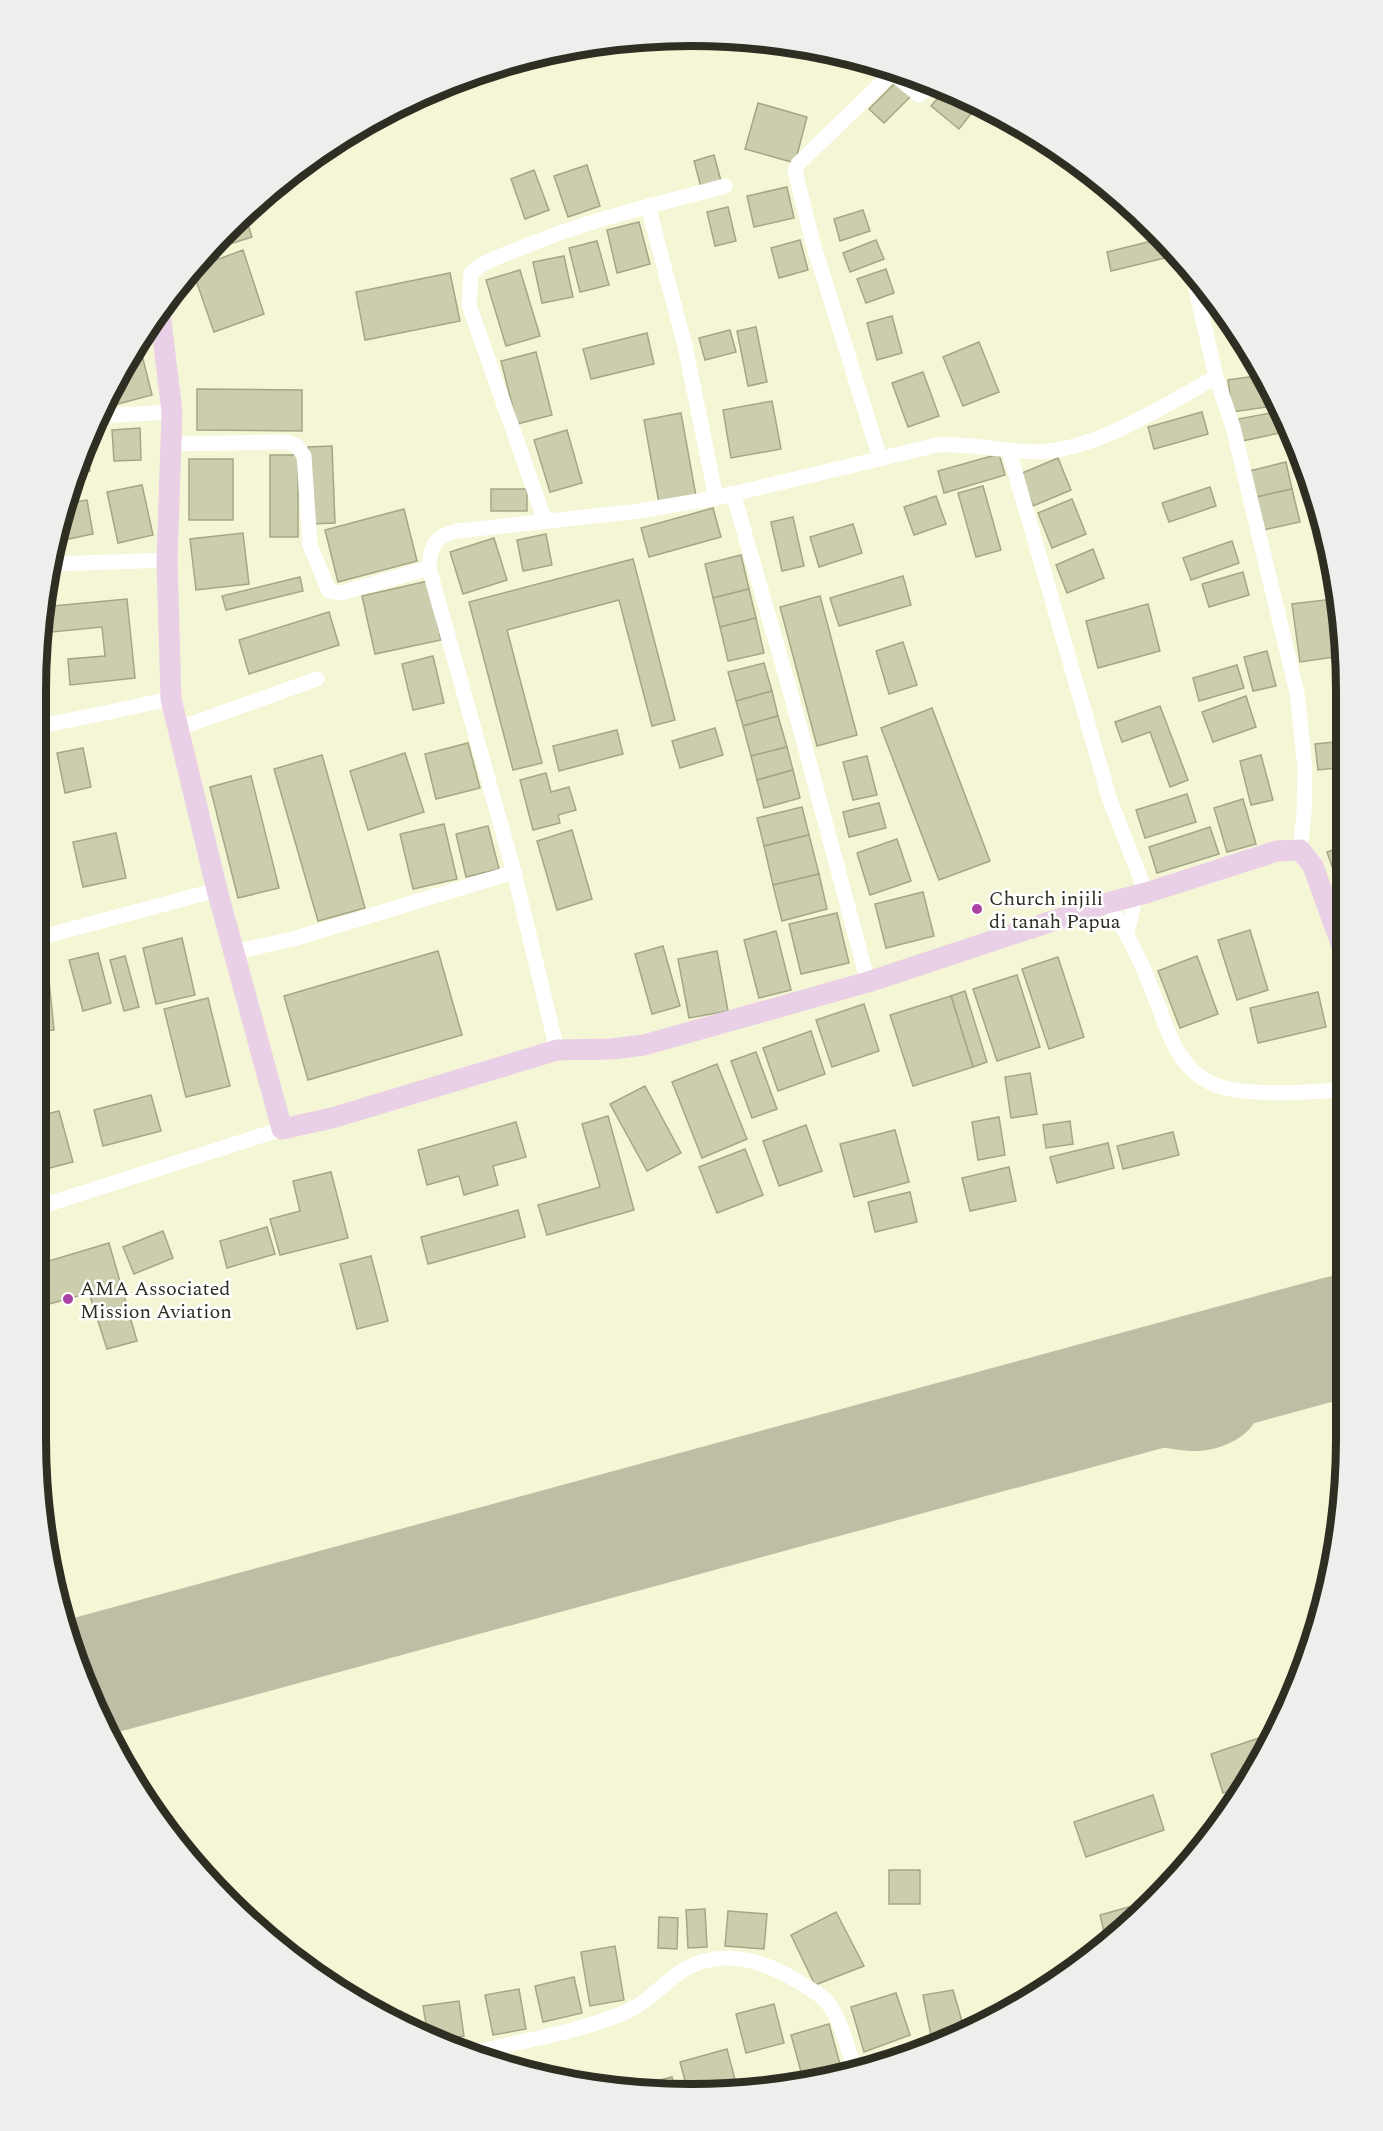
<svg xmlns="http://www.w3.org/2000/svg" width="1383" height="2131" viewBox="0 0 1383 2131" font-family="Spectral,serif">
<rect width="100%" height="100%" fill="#f5f6d5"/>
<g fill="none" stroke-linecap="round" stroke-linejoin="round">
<path stroke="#bebea4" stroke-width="48" d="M 1092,1404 C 1124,1412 1159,1425 1191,1427 C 1207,1428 1233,1420 1237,1403 C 1240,1394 1235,1384 1231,1376 L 1216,1370"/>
<polyline stroke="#bebea4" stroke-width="122" points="85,1678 1342,1336"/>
</g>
<g fill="#cccdad" stroke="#a5a687" stroke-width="1.5">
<polygon points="896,82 911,96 884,123 869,109"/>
<polygon points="945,90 957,96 974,110 959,129 931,106"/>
<polygon points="758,103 807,117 795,163 745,149"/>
<polygon points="714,155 721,181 701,187 694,161"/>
<polygon points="587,165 600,206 568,217 554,176"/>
<polygon points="534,170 549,210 525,219 511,179"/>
<polygon points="787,187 794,218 754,227 747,196"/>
<polygon points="728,207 736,241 715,246 707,212"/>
<polygon points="863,210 870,231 840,241 834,219"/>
<polygon points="245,216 252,237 208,251"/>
<polygon points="639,222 650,264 617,273 607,230"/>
<polygon points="1160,239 1165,258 1111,271 1107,252"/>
<polygon points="800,240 808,270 779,278 771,248"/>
<polygon points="876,240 884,259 850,272 843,253"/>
<polygon points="597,241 609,285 580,292 569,248"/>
<polygon points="243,250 264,314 214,332 192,269"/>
<polygon points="564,256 573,297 542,303 533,262"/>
<polygon points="886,269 894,293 866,303 857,279"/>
<polygon points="520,270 540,336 506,346 486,280"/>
<polygon points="450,273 460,321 365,340 356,292"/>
<polygon points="892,316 902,353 877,360 867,323"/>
<polygon points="756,327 767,382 748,386 737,331"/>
<polygon points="730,330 736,352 705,360 699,338"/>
<polygon points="647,333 654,364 591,379 583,349"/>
<polygon points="979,342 999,392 963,406 943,357"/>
<polygon points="140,347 152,395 114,405 110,391 124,363 135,348"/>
<polygon points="536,352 552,415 517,424 501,361"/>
<polygon points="923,372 939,416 908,427 892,383"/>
<polygon points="1263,375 1281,405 1232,412 1228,380"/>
<polygon points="197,389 302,390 302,431 197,430"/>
<polygon points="772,401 781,449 731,458 723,410"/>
<polygon points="1202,412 1208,434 1154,449 1148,427"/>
<polygon points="1276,412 1280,433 1242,441 1238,419"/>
<polygon points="681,413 696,496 659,503 644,420"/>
<polygon points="140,428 141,460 114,461 112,430"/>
<polygon points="567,430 582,483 550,492 534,440"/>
<polygon points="332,446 335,523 312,524 308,447"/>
<polygon points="84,447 90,471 77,473"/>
<polygon points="999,454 1005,475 944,493 938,471"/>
<rect x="270" y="455" width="28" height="82"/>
<polygon points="1058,458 1071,490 1033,506 1020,474"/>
<rect x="189" y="459" width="44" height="61"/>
<polygon points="1286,462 1292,489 1256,497 1249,471"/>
<polygon points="142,485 153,535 118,543 107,492"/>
<polygon points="983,486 1001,550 976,557 958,493"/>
<polygon points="1210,487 1216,506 1169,522 1162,503"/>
<rect x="491" y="489" width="36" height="22"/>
<polygon points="1292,489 1300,522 1263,530 1256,497"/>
<polygon points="936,496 946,524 914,535 904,507"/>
<polygon points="1072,499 1086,534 1052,548 1038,513"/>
<polygon points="87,500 93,534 64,540 62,530 69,503"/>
<polygon points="713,508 721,537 649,557 641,528"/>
<polygon points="404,509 417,561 338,582 325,530"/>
<polygon points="793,517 804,566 782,571 771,522"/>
<polygon points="853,524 862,553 819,567 810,537"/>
<polygon points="243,533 249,584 196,590 190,539"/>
<polygon points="546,534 552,565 523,571 517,540"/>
<polygon points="494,538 507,580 463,594 450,552"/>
<polygon points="1232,541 1239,563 1191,580 1183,558"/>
<polygon points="1093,549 1104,578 1067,593 1056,565"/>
<polygon points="741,555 749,589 713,598 705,564"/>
<polygon points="633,559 675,720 652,726 619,600 507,630 542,763 513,770 469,602"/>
<polygon points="1243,572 1249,595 1209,607 1202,584"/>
<polygon points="903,576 911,605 839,626 830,598"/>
<polygon points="300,577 303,591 226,610 222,596"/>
<polygon points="428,581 441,640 375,654 362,596"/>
<polygon points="749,589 756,618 720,627 713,598"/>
<polygon points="820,596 857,735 817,746 780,607"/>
<polygon points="127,599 135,678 70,685 68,659 105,656 102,627 42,633 42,607"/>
<polygon points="1333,599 1341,656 1300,662 1292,604"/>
<polygon points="1148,604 1160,651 1098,668 1086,621"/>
<polygon points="329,612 339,645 249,674 239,640"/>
<polygon points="756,618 764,653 728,661 720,627"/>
<polygon points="903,642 917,685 889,694 876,651"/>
<polygon points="1267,651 1276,686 1253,691 1244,657"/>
<polygon points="433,656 444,703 413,710 402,664"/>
<polygon points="764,663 772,691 736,701 728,672"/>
<polygon points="1237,665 1244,688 1199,701 1193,678"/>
<polygon points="772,691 778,716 743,726 736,701"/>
<polygon points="1246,696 1256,727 1213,742 1202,712"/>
<polygon points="1160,706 1188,780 1170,787 1150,732 1122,742 1115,722"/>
<polygon points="932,708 990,861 939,880 881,728"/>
<polygon points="778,716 787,747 751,756 743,726"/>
<polygon points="715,728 723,755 680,768 672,741"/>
<polygon points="617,730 623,754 559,771 553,746"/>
<polygon points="1345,741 1345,767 1318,770 1315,744"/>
<polygon points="468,743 480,788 436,799 425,754"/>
<polygon points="787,747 793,770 757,780 751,756"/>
<polygon points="83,748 91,787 65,793 57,753"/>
<polygon points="405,753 424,812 368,830 350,771"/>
<polygon points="322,755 365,908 318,921 274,769"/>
<polygon points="1261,755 1273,800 1251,805 1240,761"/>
<polygon points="867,756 877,795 853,800 843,762"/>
<polygon points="793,770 800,798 764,808 757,780"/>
<polygon points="546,773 551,792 569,787 576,810 558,815 560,823 533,830 520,780"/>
<polygon points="251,776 279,888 238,898 210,787"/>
<polygon points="1187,794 1196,822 1145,838 1136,810"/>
<polygon points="1243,799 1256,844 1227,852 1214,808"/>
<polygon points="879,803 886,828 849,837 843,812"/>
<polygon points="802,807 809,835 764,846 757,818"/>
<polygon points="444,824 457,879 413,889 400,834"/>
<polygon points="488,826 499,869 466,877 456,834"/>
<polygon points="1210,827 1219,854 1157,873 1149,847"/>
<polygon points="572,830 592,899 557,910 537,841"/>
<polygon points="116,833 126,878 83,887 73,842"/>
<polygon points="809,835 819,874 773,885 764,846"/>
<polygon points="897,839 911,881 870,895 857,853"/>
<polygon points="1345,846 1344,887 1340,889 1327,852"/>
<polygon points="819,874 827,909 782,921 773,885"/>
<polygon points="923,892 934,936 886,948 875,904"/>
<polygon points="837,913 849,963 801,974 789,924"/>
<polygon points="1250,930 1268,990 1237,1000 1218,940"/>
<polygon points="776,931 791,990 759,998 744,940"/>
<polygon points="182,938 195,995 156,1004 143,948"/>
<polygon points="663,946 680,1006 652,1014 635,954"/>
<polygon points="438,951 462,1035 308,1080 284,996"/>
<polygon points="717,951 728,1011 689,1018 678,959"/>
<polygon points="98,953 111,1003 83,1011 69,960"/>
<polygon points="125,956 139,1007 124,1011 110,960"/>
<polygon points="1197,956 1218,1014 1180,1028 1158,971"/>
<polygon points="1058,957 1084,1037 1049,1049 1022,969"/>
<polygon points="1017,975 1040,1047 997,1061 973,989"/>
<polygon points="42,980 49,980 54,1030 42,1031"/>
<polygon points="965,991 987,1062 973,1067 951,996"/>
<polygon points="1318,992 1326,1027 1258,1043 1250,1008"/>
<polygon points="951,996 973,1067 913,1086 890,1015"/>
<polygon points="208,998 230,1086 186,1097 164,1009"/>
<polygon points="864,1004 879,1051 832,1067 816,1020"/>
<polygon points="811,1031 825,1074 778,1091 763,1048"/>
<polygon points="756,1052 777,1109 752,1118 731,1061"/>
<polygon points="717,1064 747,1139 702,1158 672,1082"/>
<polygon points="1030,1073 1037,1114 1011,1118 1005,1077"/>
<polygon points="645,1086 681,1153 647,1171 610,1104"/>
<polygon points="151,1095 161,1131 103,1146 94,1110"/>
<polygon points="59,1111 73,1162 42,1170 42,1115"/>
<polygon points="608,1116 634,1210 547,1235 538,1205 600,1187 582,1124"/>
<polygon points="999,1117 1005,1155 978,1160 972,1122"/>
<polygon points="1070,1121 1073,1144 1046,1148 1043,1125"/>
<polygon points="516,1122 526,1157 493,1166 498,1185 464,1195 459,1176 427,1185 418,1150"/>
<polygon points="806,1125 822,1171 779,1186 763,1141"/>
<polygon points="895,1130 909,1182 854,1197 840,1144"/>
<polygon points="1173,1132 1179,1155 1123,1169 1117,1146"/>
<polygon points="1108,1143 1114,1168 1057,1183 1050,1157"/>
<polygon points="745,1149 763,1195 717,1213 699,1167"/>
<polygon points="1009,1167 1016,1201 970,1211 962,1178"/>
<polygon points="331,1172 348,1238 280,1255 270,1219 300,1211 293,1181"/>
<polygon points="910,1192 917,1222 875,1232 868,1202"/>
<polygon points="518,1210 525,1237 428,1264 421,1237"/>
<polygon points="267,1227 275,1254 227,1268 220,1241"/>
<polygon points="163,1231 173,1258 134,1274 123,1247"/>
<polygon points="109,1243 137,1341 107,1349 89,1293 42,1306 42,1263"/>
<polygon points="371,1256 388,1321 357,1329 340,1264"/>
<polygon points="1262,1737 1265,1750 1247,1785 1223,1793 1211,1754"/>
<polygon points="1153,1795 1164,1830 1086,1857 1074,1822"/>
<rect x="889" y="1870" width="31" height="34"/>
<polygon points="1129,1907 1132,1918 1106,1940 1100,1915"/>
<polygon points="705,1909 707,1947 688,1948 686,1910"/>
<polygon points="728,1911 767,1914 764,1949 725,1946"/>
<polygon points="836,1912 864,1966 815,1985 791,1935"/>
<polygon points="659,1917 678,1918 677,1949 658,1948"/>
<polygon points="615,1946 624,2000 590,2006 581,1952"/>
<polygon points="574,1977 582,2013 543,2022 535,1986"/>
<polygon points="519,1989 526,2029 493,2035 485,1995"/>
<polygon points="953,1990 964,2028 931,2036 923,1995"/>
<polygon points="896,1993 910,2035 864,2052 851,2007"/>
<polygon points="459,2001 464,2036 437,2040 428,2036 423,2006"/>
<polygon points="774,2004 784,2043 746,2053 736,2014"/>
<polygon points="401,2011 405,2026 382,2015"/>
<polygon points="829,2024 841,2068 803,2079 791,2035"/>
<polygon points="727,2049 738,2091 688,2092 680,2062"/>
<polygon points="672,2077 676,2093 649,2094 633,2090 632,2087"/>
</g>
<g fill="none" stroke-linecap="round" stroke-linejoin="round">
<g stroke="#fff" stroke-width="15">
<polyline points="648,206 685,346 716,498"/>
<polyline points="1192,272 1216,377 1233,427 1297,693 1305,767 1304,814 1300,850"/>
<polyline points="98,416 172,412"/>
<polyline points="171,444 287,442 297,446 304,456 310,545 329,591 341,593 429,568"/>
<polyline points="1009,451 1109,797 1146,893"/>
<polyline points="880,458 813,243 795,171 798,164 892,73 919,95 932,84"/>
<polyline points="733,493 789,687 868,982"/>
<path d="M 545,521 L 469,305 L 471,273 C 484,261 500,256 516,250 C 583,221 655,205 725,186"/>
<polyline points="53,564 167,560"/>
<polyline points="42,726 171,699"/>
<polyline points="177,729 317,679"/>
<path d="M 1107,903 C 1124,928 1137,952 1148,980 C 1164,1016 1172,1065 1211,1083 C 1240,1097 1311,1093 1343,1089"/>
<polyline points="1127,933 1136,895"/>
<polyline points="42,937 217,890"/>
<polyline points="235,952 293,939 514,872"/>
<path d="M 557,1050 L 514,872 L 429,568 C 430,546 435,536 457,531 L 639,511 L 716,498 L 937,445 C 972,443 1004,452 1038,452 C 1097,450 1165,405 1216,377"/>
<polyline points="42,1206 282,1129"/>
<path d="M 467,2054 C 520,2041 576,2033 626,2012 C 652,2001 668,1976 693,1965 C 731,1949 768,1963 801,1983 C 810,1989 820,1994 827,2002 C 842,2021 848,2051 856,2074"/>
</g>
<polyline stroke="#e9d0e7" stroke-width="21" points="160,313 172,412 167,560 171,699 217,890 282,1129 332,1118 557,1050 612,1049 644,1045 868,982 1107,903 1146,893 1277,851 1300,850 1313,866 1344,952"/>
</g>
<g fill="#aa42a4" stroke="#fff" stroke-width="2">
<circle cx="977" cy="909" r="6"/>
<circle cx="68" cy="1299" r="6"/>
</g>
<g text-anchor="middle" stroke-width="5" stroke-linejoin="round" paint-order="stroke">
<g font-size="20" fill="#2e2e22" stroke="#fff" text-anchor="start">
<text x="989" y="905">Church injili<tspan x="989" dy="23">di tanah Papua</tspan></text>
<text x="80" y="1295">AMA Associated<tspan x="80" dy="23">Mission Aviation</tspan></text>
</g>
</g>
<path d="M0 0H1383V2131H0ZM691 46H691A645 645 0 0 1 1336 691V1439A645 645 0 0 1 691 2084H691A645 645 0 0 1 46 1439V691A645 645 0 0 1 691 46Z" fill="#eeeeed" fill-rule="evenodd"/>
<path fill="none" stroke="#2e2e22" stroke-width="8" d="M691 46H691A645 645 0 0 1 1336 691V1439A645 645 0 0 1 691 2084H691A645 645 0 0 1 46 1439V691A645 645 0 0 1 691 46Z"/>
</svg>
